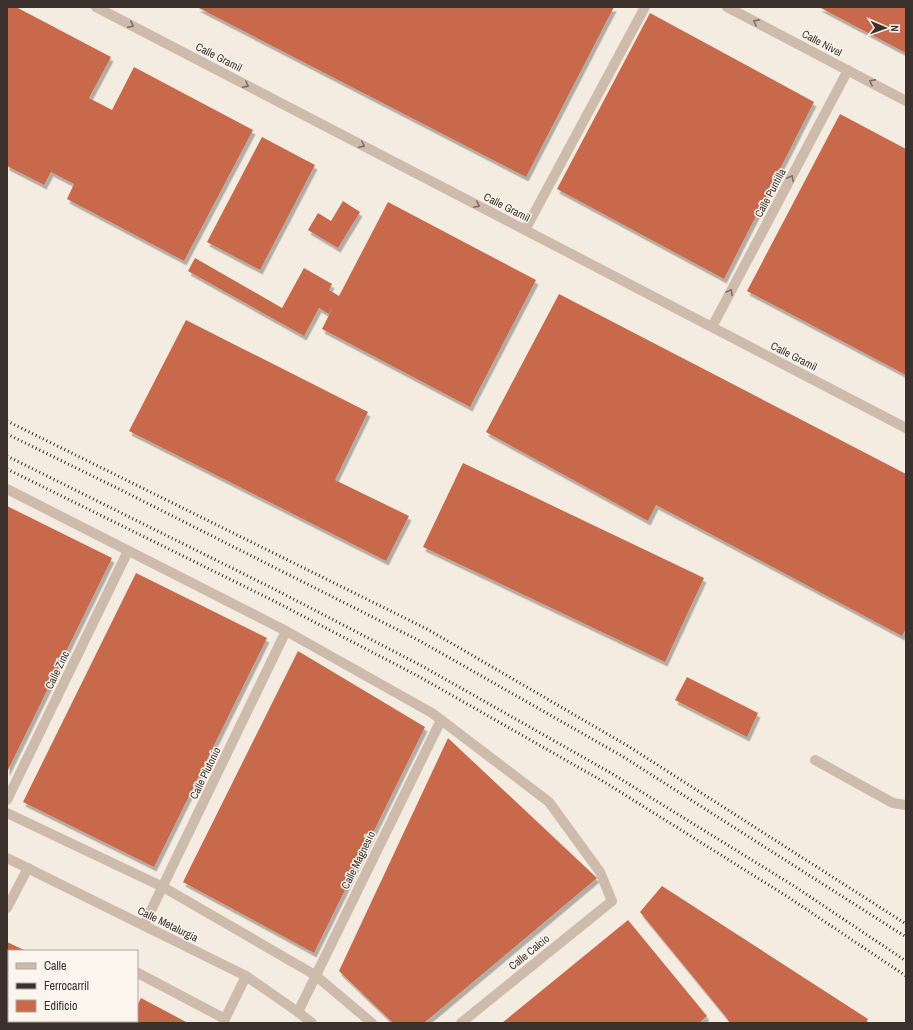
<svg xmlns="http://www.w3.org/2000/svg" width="913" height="1030" viewBox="0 0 913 1030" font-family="'Archivo Narrow',sans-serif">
<defs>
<filter id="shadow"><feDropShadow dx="2.5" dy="4.5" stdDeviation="0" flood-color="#0004"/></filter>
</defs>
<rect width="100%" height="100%" fill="#f4ebe1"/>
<g fill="#c8694b" filter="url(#shadow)">
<polygon points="7,7 16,7 111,57 89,98 112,110 134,67 253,130 184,261 67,199 74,184 51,172 44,185 7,166"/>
<polygon points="197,7 614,7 526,177"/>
<polygon points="819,7 906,7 906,53"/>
<polygon points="650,13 814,102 724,279 557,189"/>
<polygon points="840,114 906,149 906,375 747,291"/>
<polygon points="262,137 315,165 260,270 207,242"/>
<polygon points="343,201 360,212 338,248 308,230 318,213 331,221"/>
<polygon points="388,202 536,280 470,407 322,329 334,305 329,314 319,308 304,336 188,271 195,258 282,308 304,268 332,284 329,290 339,296"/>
<polygon points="559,294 906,474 906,629 902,636 656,505 648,521 486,432"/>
<polygon points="186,320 368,412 335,480 409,516 386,561 129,431"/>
<polygon points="463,463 704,578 665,662 423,547"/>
<polygon points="7,506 112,558 7,772"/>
<polygon points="136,573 267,638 154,867 23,802"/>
<polygon points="298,651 425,727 314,953 183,882"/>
<polygon points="687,677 758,713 747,737 675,700"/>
<polygon points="448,738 597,878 424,1023 393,1023 339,971"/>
<polygon points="662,886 868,1019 866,1023 730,1023 726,1017 640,912"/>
<polygon points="628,920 707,1016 699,1023 502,1023"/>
<polygon points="7,942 26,951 9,951 9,1021 92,1021 91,1023 7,1023"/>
<polygon points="141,998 188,1023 128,1023 129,1021 137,1021 137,1006"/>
</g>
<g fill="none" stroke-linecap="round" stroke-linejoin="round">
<g stroke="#cdbbac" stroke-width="10">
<polyline points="96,7 906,428"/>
<polyline points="727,7 906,101"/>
<polyline points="525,230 645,7"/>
<polyline points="712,327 848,70"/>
<polyline points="7,489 286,631 432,713 549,802 600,872 612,901 461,1023"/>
<polyline points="815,760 893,803 906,805"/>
<polyline points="7,800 128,551"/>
<polyline points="7,813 163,887 315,975 372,1023"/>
<polyline points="7,858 246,976 298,1012 312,1023"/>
<polyline points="7,908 28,868"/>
<polyline points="144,925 286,631"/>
<polyline points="137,974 138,973 225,1019"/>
<polyline points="298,1012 441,720"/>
<polyline points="113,1023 114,1021"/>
<polyline points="223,1023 246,976"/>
</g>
<g stroke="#3b302b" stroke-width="3" stroke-dasharray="1 3" stroke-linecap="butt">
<polyline points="7,421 427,629 628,746 906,924"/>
<polyline points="7,434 119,489 420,641 622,756 906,937"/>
<polyline points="7,456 276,590 422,666 611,773 794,886 906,961"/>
<polyline points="7,469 272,600 418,676 606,783 788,897 906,976"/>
</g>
</g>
<defs><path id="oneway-chevron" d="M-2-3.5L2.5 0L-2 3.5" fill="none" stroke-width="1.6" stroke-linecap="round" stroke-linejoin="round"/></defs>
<g stroke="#7d6f65">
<use href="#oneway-chevron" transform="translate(756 22) rotate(-152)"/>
<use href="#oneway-chevron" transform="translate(131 25) rotate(27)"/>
<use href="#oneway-chevron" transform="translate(872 82) rotate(-152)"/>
<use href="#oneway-chevron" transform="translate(246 85) rotate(27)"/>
<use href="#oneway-chevron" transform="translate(362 145) rotate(27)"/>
<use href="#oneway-chevron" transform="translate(791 178) rotate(-62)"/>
<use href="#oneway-chevron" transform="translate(477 205) rotate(27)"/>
<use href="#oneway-chevron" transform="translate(730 292) rotate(-62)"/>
</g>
<g text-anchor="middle" stroke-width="3" stroke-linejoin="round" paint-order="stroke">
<g font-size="11" fill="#3b302b" stroke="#fbf5ee">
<text transform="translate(822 43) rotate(28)" y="4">Calle Nivel</text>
<text transform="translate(219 57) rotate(27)" y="4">Calle Gramil</text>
<text transform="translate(770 193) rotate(-62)" y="4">Calle Puntilla</text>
<text transform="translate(507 207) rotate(27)" y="4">Calle Gramil</text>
<text transform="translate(794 356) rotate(27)" y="4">Calle Gramil</text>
<text transform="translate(57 670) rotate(-64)" y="4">Calle Zinc</text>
<text transform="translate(205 773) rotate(-64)" y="4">Calle Plutonio</text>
<text transform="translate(358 860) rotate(-64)" y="4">Calle Magnesio</text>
<text transform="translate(168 924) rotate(26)" y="4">Calle Metalurgia</text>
<text transform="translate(529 952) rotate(-39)" y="4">Calle Calcio</text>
</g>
</g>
<rect width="913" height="1030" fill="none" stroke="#3b302b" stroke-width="16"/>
<rect x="8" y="950" width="130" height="72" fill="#fbf5ee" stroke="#aea6a0"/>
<rect x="16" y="963" width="20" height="6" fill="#cdbbac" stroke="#aea6a0"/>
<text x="44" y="970" font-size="12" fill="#3b302b">Calle</text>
<rect x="16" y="983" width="20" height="6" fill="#3b302b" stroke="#aea6a0"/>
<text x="44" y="990" font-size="12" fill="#3b302b">Ferrocarril</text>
<rect x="16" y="1000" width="20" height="12" fill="#c8694b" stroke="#aea6a0"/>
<text x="44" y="1010" font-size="12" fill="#3b302b">Edificio</text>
<g transform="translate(885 28) rotate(92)" stroke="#fbf5ee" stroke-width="3" paint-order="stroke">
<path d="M0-3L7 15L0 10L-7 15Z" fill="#3b302b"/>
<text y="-6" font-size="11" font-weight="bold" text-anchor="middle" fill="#3b302b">N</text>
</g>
</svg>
